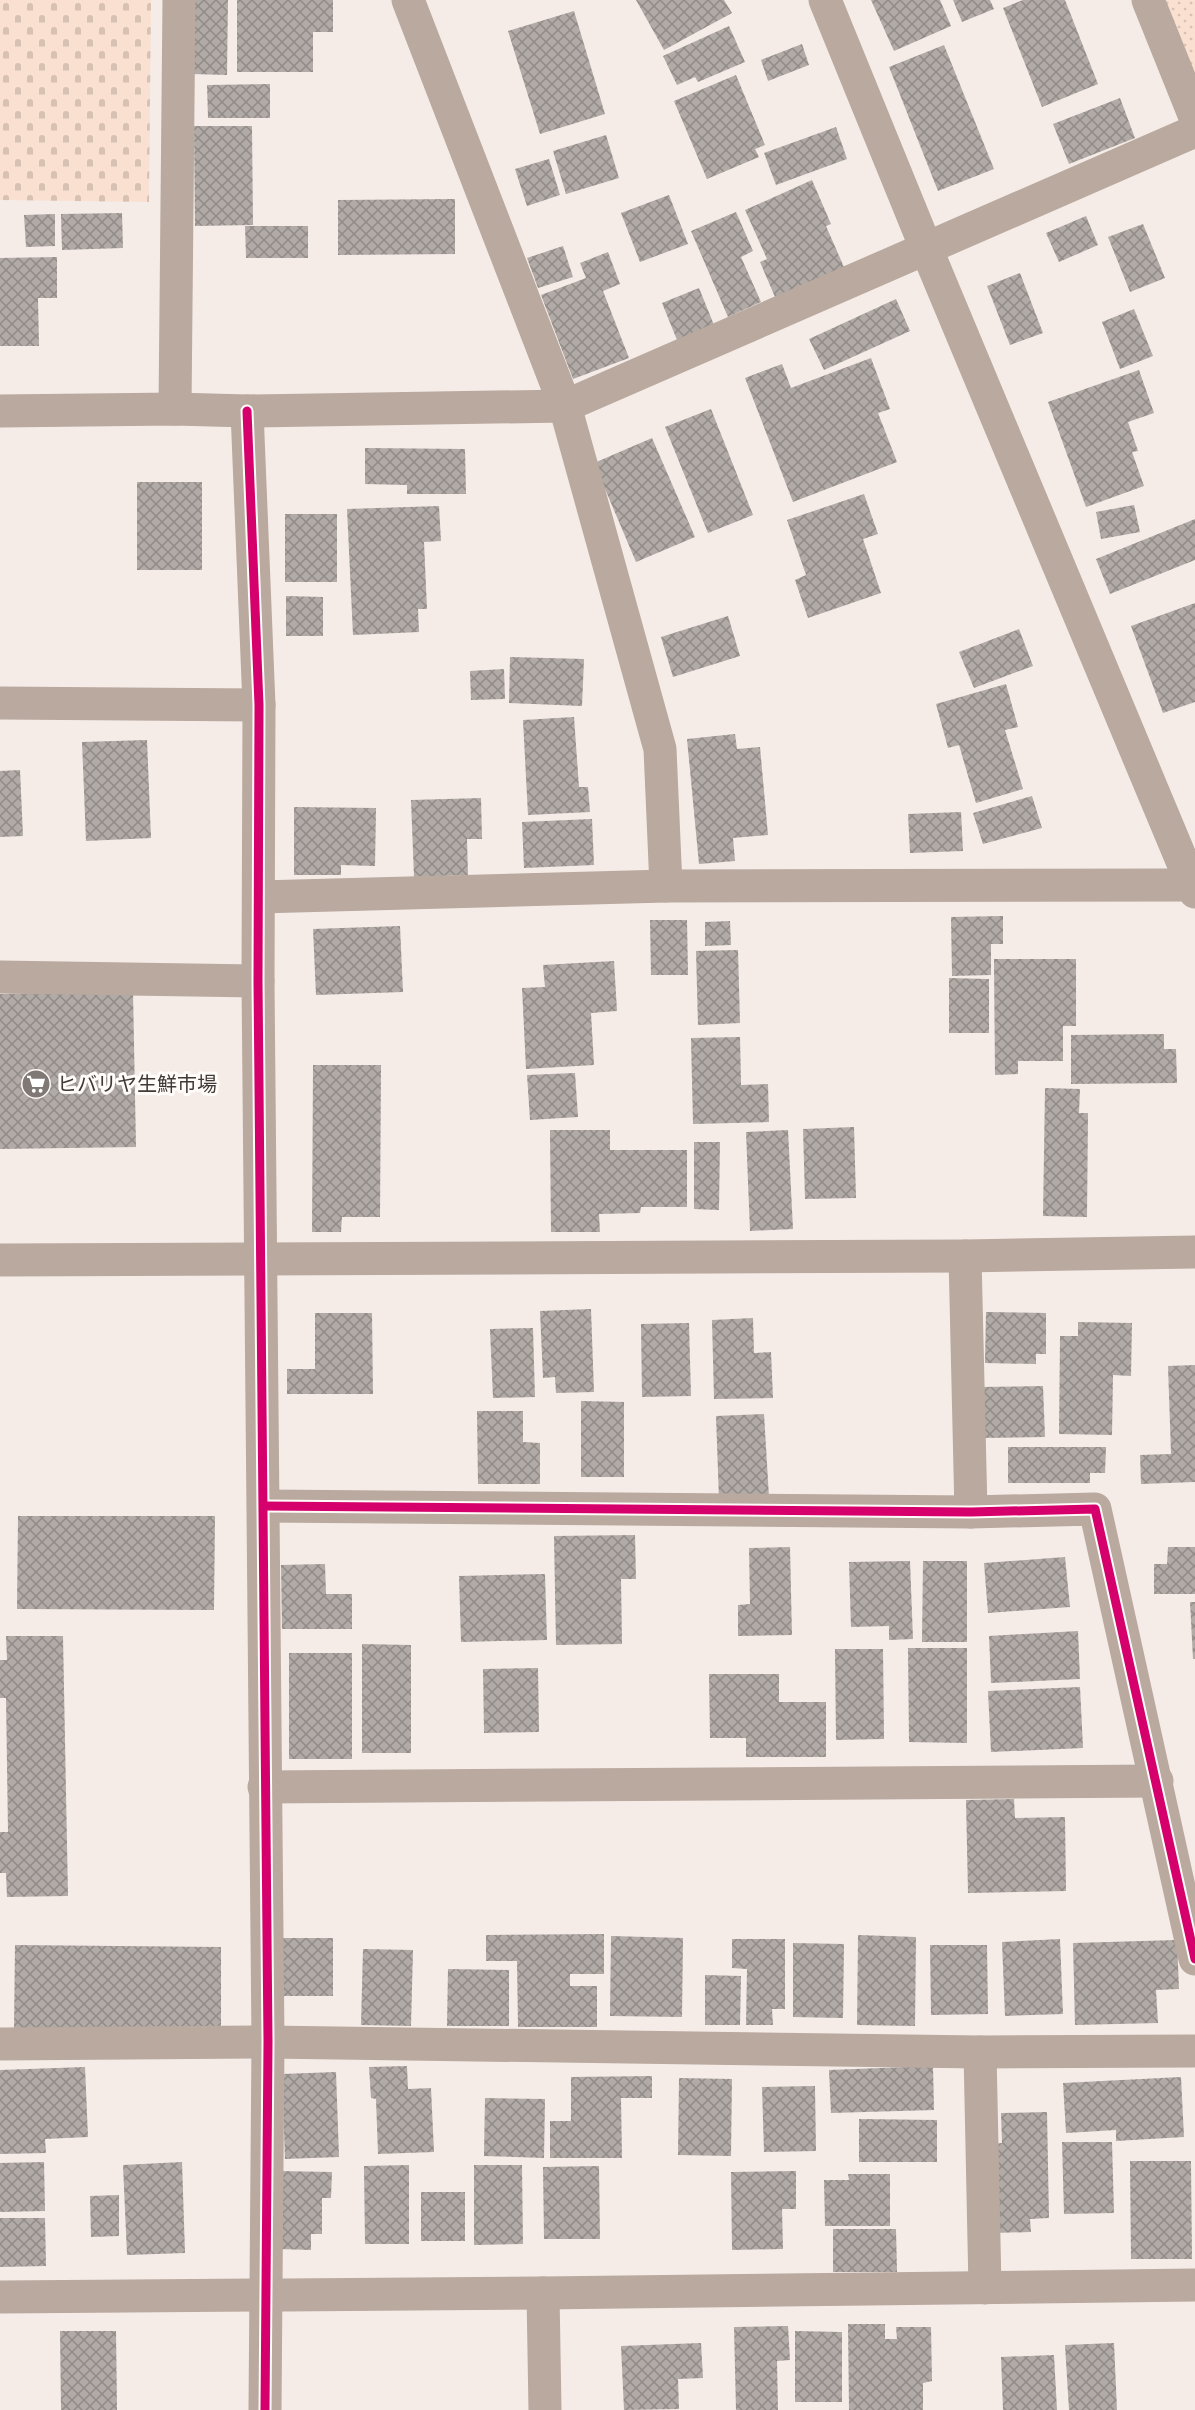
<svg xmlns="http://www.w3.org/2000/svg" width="1195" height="2410" viewBox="0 0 1195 2410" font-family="'Fira Sans Condensed','Noto Sans JP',sans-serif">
<defs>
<pattern id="cemetery-stones" width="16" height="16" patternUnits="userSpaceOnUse" patternTransform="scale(1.5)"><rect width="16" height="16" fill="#fae0d0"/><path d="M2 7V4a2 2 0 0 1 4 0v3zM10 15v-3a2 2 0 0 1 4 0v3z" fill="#d7c1b3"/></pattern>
<pattern id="park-dots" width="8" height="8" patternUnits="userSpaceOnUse" patternTransform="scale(1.5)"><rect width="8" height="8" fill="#fae0d0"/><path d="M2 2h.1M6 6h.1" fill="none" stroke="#d7c1b3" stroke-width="1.8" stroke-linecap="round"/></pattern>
<pattern id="building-cross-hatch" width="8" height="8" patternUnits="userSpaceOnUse" patternTransform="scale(1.5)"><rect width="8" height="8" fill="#b1aaa6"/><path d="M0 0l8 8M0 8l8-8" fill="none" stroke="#918b88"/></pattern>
</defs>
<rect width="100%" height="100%" fill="#f5ece8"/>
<polygon fill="url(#cemetery-stones)" points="0,0 151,0 149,202 0,200"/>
<polygon fill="url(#park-dots)" points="1163,0 1195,0 1195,81"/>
<g fill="url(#building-cross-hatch)">
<polygon points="193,0 228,0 227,75 192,74"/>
<polygon points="237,0 333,0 333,32 313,32 313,72 237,72"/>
<polygon points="636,0 724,0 732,13 664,50"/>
<polygon points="871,0 940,0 951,26 894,51"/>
<polygon points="953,0 990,0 994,9 962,22"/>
<polygon points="1023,0 1065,0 1098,84 1042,107 1003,8"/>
<polygon points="574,11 605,114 540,134 508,31"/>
<polygon points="729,26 745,62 698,82 695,77 677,85 663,56"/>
<polygon points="802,44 809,65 768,81 761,60"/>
<polygon points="944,45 994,169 938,191 889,67"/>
<polygon points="736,75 765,145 755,149 759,157 707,179 674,101"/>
<polygon points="270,84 270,118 208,118 207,85"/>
<polygon points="1120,98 1135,138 1069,164 1053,124"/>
<polygon points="194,126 252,126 253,225 195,226"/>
<polygon points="836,127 847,159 776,185 764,153"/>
<polygon points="606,135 619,178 566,194 553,151"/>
<polygon points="549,159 560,195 527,206 515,169"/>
<polygon points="812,180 831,224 826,226 844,267 775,297 760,262 767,259 745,210"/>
<polygon points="669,195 688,244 640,262 621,213"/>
<polygon points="455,199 455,254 338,255 338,200"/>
<polygon points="736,212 753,251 741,257 761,302 728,317 691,231"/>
<polygon points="122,213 123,248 62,250 61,214"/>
<polygon points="55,214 55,246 26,247 24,215"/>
<polygon points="1086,216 1098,245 1059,262 1046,233"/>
<polygon points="1143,224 1165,278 1130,292 1108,237"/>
<polygon points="245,226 308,226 308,258 246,258"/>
<polygon points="563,246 573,277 538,288 527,258"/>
<polygon points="608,252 620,284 603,291 629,358 573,379 541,295 586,278 580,263"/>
<polygon points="57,257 57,298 38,298 39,346 0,346 0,258"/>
<polygon points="1020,273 1043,333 1010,345 987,286"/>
<polygon points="699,288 714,325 677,340 662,303"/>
<polygon points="896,299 910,331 824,370 809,339"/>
<polygon points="1134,309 1153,356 1120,369 1102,322"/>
<polygon points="871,358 890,409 878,413 897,462 793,502 745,378 782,364 791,388"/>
<polygon points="1139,370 1154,413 1128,422 1138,451 1132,452 1144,486 1086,507 1048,402"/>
<polygon points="711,409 753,515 708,533 665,427"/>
<polygon points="652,438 695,537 636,562 594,463"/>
<polygon points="365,448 465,449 466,494 407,494 407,485 365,484"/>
<rect x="137" y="482" width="65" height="88"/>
<polygon points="864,494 878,534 863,539 881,593 808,618 795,580 806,575 787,520"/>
<polygon points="1134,505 1140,532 1101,539 1096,512"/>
<polygon points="439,506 441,541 424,542 427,609 418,609 419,632 353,635 347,509"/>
<rect x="285" y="514" width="52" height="68"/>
<polygon points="1195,519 1195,560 1110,594 1096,559"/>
<polygon points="286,596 323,597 323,636 286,636"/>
<polygon points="1195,603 1195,702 1163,713 1131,626"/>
<polygon points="728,616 740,656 673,677 661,637"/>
<polygon points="1019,629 1033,666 974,688 959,652"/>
<polygon points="510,657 584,659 582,706 509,703"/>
<polygon points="504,669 505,699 471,700 470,671"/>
<polygon points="1006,684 1018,727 1005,730 1023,789 976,803 959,745 948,748 936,704"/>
<polygon points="574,717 579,787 588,787 590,812 528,815 523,720"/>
<polygon points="735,734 737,749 760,747 768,835 733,838 735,861 699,864 687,739"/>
<polygon points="147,740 151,838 86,841 82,742"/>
<polygon points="20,770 23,836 0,837 0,771"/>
<polygon points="1032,796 1042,828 983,844 973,813"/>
<polygon points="481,798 482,839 467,839 468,875 414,877 411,800"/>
<polygon points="294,807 376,808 375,866 341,865 341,875 294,875"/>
<polygon points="961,812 963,851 910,853 908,814"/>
<polygon points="592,819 594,865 524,868 522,822"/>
<polygon points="1003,916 1003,944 991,944 991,975 952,976 951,917"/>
<polygon points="650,920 687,920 688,975 651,975"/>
<polygon points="730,921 731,945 705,946 705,922"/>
<polygon points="400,926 403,992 316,995 313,929"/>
<polygon points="738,950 740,1023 698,1025 696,951"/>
<polygon points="994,959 1076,959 1076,1026 1063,1026 1063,1061 1018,1061 1018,1074 995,1075"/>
<polygon points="614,961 617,1011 591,1013 594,1065 526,1069 522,988 545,987 543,965"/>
<polygon points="949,978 989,979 989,1033 949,1033"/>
<polygon points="133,992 136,1147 0,1149 0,994"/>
<polygon points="1164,1034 1164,1049 1176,1049 1177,1083 1071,1084 1071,1035"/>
<polygon points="740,1037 741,1085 768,1084 769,1122 693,1124 691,1038"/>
<polygon points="313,1065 381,1065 380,1217 342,1217 341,1232 312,1232"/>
<polygon points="575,1073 578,1117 530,1120 527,1075"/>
<polygon points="1045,1088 1080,1089 1079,1113 1088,1113 1087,1217 1043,1216"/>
<polygon points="854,1127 856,1198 805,1199 803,1129"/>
<polygon points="550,1130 610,1130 610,1150 687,1150 687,1207 641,1207 640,1213 599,1214 600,1232 551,1232"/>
<polygon points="788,1130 793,1229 750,1231 746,1132"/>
<polygon points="694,1142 720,1142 719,1210 694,1209"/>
<polygon points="591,1309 594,1392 556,1393 555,1377 543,1378 540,1311"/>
<polygon points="986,1312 1046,1313 1046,1354 1036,1354 1036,1364 985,1363"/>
<polygon points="315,1313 372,1313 373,1394 287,1394 287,1369 315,1369"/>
<polygon points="753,1318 754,1353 771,1352 773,1398 714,1399 712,1320"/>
<polygon points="1078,1322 1132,1323 1131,1376 1113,1375 1112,1435 1059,1434 1060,1336 1078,1336"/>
<polygon points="689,1323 691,1396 642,1397 641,1324"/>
<polygon points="533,1328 535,1397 493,1398 490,1329"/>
<polygon points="1195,1365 1195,1482 1141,1484 1140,1455 1171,1454 1168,1366"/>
<polygon points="1043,1386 1045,1437 980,1438 978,1387"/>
<polygon points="581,1401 624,1402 624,1477 581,1477"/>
<polygon points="477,1411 523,1411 523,1442 540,1443 540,1484 478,1484"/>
<polygon points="764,1414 769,1497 719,1499 716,1416"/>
<polygon points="1008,1447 1106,1447 1105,1473 1090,1473 1090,1483 1008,1483"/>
<polygon points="18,1516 215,1516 214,1610 17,1609"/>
<polygon points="635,1535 636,1579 621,1579 622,1644 556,1645 554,1536"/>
<polygon points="790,1547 792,1635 738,1636 738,1605 750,1604 749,1548"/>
<polygon points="1168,1547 1195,1547 1195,1594 1154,1594 1154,1564 1167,1564"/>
<polygon points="1065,1557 1070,1607 988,1613 984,1563"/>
<polygon points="910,1561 913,1639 889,1640 889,1626 851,1627 849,1562"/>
<polygon points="923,1561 967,1561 967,1642 922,1642"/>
<polygon points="325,1564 326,1594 352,1594 352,1629 282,1629 281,1565"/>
<polygon points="545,1574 547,1640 461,1642 459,1576"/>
<polygon points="1190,1602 1195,1602 1195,1659 1193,1659"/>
<polygon points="1078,1631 1080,1679 991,1683 989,1636"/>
<polygon points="6,1636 63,1636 68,1896 7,1897 6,1873 0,1873 0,1832 8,1832 6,1698 0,1698 0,1660 7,1660"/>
<polygon points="362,1644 411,1645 411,1753 362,1753"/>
<polygon points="908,1648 967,1648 967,1743 909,1742"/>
<polygon points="835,1649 883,1649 884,1739 836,1740"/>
<rect x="289" y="1653" width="63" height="106"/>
<polygon points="538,1668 539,1732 484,1733 483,1669"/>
<polygon points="709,1674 779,1674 779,1702 826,1702 826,1757 746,1757 746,1738 710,1738"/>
<polygon points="1080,1687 1083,1748 991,1752 988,1691"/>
<polygon points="1014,1799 1015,1818 1065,1817 1066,1891 968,1893 966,1800"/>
<polygon points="604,1934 604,1974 570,1974 570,1986 597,1986 597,2027 518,2027 517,1961 486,1961 486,1935"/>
<polygon points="858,1935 916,1937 915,2026 857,2025"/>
<polygon points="611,1936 683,1938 682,2017 610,2016"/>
<rect x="279" y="1938" width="54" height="58"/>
<polygon points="732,1939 785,1939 785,2009 772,2009 773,2025 746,2025 747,1969 732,1968"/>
<polygon points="1060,1939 1063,2014 1005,2016 1002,1942"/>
<polygon points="1177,1940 1179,1989 1156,1990 1158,2023 1075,2025 1073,1943"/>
<polygon points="793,1943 844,1944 843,2018 793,2017"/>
<polygon points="15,1945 221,1947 221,2031 14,2030"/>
<polygon points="930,1945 987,1945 988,2014 931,2015"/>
<polygon points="363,1949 413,1950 411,2026 361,2025"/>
<polygon points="448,1969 509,1970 509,2026 447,2026"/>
<polygon points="705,1975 741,1976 740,2025 705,2025"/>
<polygon points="407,2066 408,2089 431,2088 434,2152 378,2154 376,2099 371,2098 369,2067"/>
<polygon points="933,2066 934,2110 831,2113 829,2070"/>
<polygon points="85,2067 88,2137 45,2139 46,2153 0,2154 0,2070"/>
<polygon points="336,2072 339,2157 285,2159 282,2074"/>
<polygon points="652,2076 652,2098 621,2098 622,2158 550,2158 550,2121 571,2121 571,2077"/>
<polygon points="1181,2077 1184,2137 1116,2141 1116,2130 1066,2133 1063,2083"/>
<polygon points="679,2078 732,2079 731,2156 678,2155"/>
<polygon points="815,2086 816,2151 764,2152 762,2087"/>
<polygon points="485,2098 545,2099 544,2158 484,2156"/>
<polygon points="1047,2112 1049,2218 1030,2219 1031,2232 993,2233 990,2144 1002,2143 1001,2113"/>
<polygon points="859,2119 937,2120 937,2162 859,2162"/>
<polygon points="1062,2142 1112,2142 1114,2213 1064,2214"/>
<polygon points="1130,2161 1191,2161 1192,2259 1131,2259"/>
<polygon points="44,2162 45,2211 0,2212 0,2163"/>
<polygon points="182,2162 185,2253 127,2255 123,2165"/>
<polygon points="409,2165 409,2244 365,2244 364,2166"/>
<polygon points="474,2165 522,2165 523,2244 474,2245"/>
<polygon points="599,2166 600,2239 544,2239 543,2167"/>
<polygon points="277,2171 332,2172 331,2198 322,2198 322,2234 311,2234 311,2250 276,2249"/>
<polygon points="796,2171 796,2209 782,2209 783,2249 732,2250 731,2172"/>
<polygon points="848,2174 890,2174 890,2226 825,2226 824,2180 849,2180"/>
<rect x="421" y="2192" width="44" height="49"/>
<polygon points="119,2195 119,2236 91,2237 90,2196"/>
<polygon points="0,2218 45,2218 46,2266 0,2267"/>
<polygon points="833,2229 896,2229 897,2272 833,2272"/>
<polygon points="848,2324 885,2324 885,2339 897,2339 896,2327 931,2327 932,2381 923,2383 923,2410 849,2410"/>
<polygon points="788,2326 790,2360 777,2361 778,2410 736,2410 734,2327"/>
<polygon points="60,2331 116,2331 117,2410 61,2410"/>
<polygon points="795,2331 842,2332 842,2402 795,2402"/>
<polygon points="701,2343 703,2378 678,2379 679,2409 624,2410 621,2346"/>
<polygon points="1114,2343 1117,2410 1069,2410 1065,2345"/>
<polygon points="1054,2355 1057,2410 1003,2410 1001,2357"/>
</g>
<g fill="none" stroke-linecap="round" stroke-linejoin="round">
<g stroke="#b9a99f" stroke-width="33">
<polyline points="408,0 565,406 660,749 666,886"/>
<polyline points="825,0 926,248 1195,892"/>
<polyline points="1148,0 1195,117"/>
<polyline points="175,409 179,0"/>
<polyline points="0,411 175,409 247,411 565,406 1195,131"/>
<polyline points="247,411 259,705 258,981 268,2042 265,2410"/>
<polyline points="0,703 259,705"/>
<polyline points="259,897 666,886 1195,885"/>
<polyline points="0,977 258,981"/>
<polyline points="965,1256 971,1512"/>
<polyline points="0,1260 965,1256 1195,1252"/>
<polyline points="264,1506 971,1512 1095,1509 1195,1959"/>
<polyline points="264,1787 1157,1781"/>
<polyline points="0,2044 268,2042 980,2052 1195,2051"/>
<polyline points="980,2052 985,2288"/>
<polyline points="543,2293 545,2410"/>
<polyline points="0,2297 543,2293 1195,2285"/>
</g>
<g stroke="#fffbf9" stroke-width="13">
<g id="cycleway">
<polyline points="247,411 259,705 258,981 268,2042 265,2410"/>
<polyline points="264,1506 971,1512 1095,1509 1195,1959"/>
</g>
</g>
<use href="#cycleway" stroke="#d6006c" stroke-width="9"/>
</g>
<defs>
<g id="supermarket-disc" transform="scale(1.5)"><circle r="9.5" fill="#7f7874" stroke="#fffbf9"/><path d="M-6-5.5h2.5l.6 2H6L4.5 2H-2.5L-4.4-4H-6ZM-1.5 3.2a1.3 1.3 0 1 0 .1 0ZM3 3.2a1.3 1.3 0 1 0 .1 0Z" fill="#fff"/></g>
</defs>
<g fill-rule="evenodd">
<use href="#supermarket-disc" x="36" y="1084"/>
</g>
<g text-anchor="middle" stroke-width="6" stroke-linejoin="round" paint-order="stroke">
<g font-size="20" fill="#403a36" stroke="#fffbf9" text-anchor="start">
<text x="57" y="1091">ヒバリヤ生鮮市場</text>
</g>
</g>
</svg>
